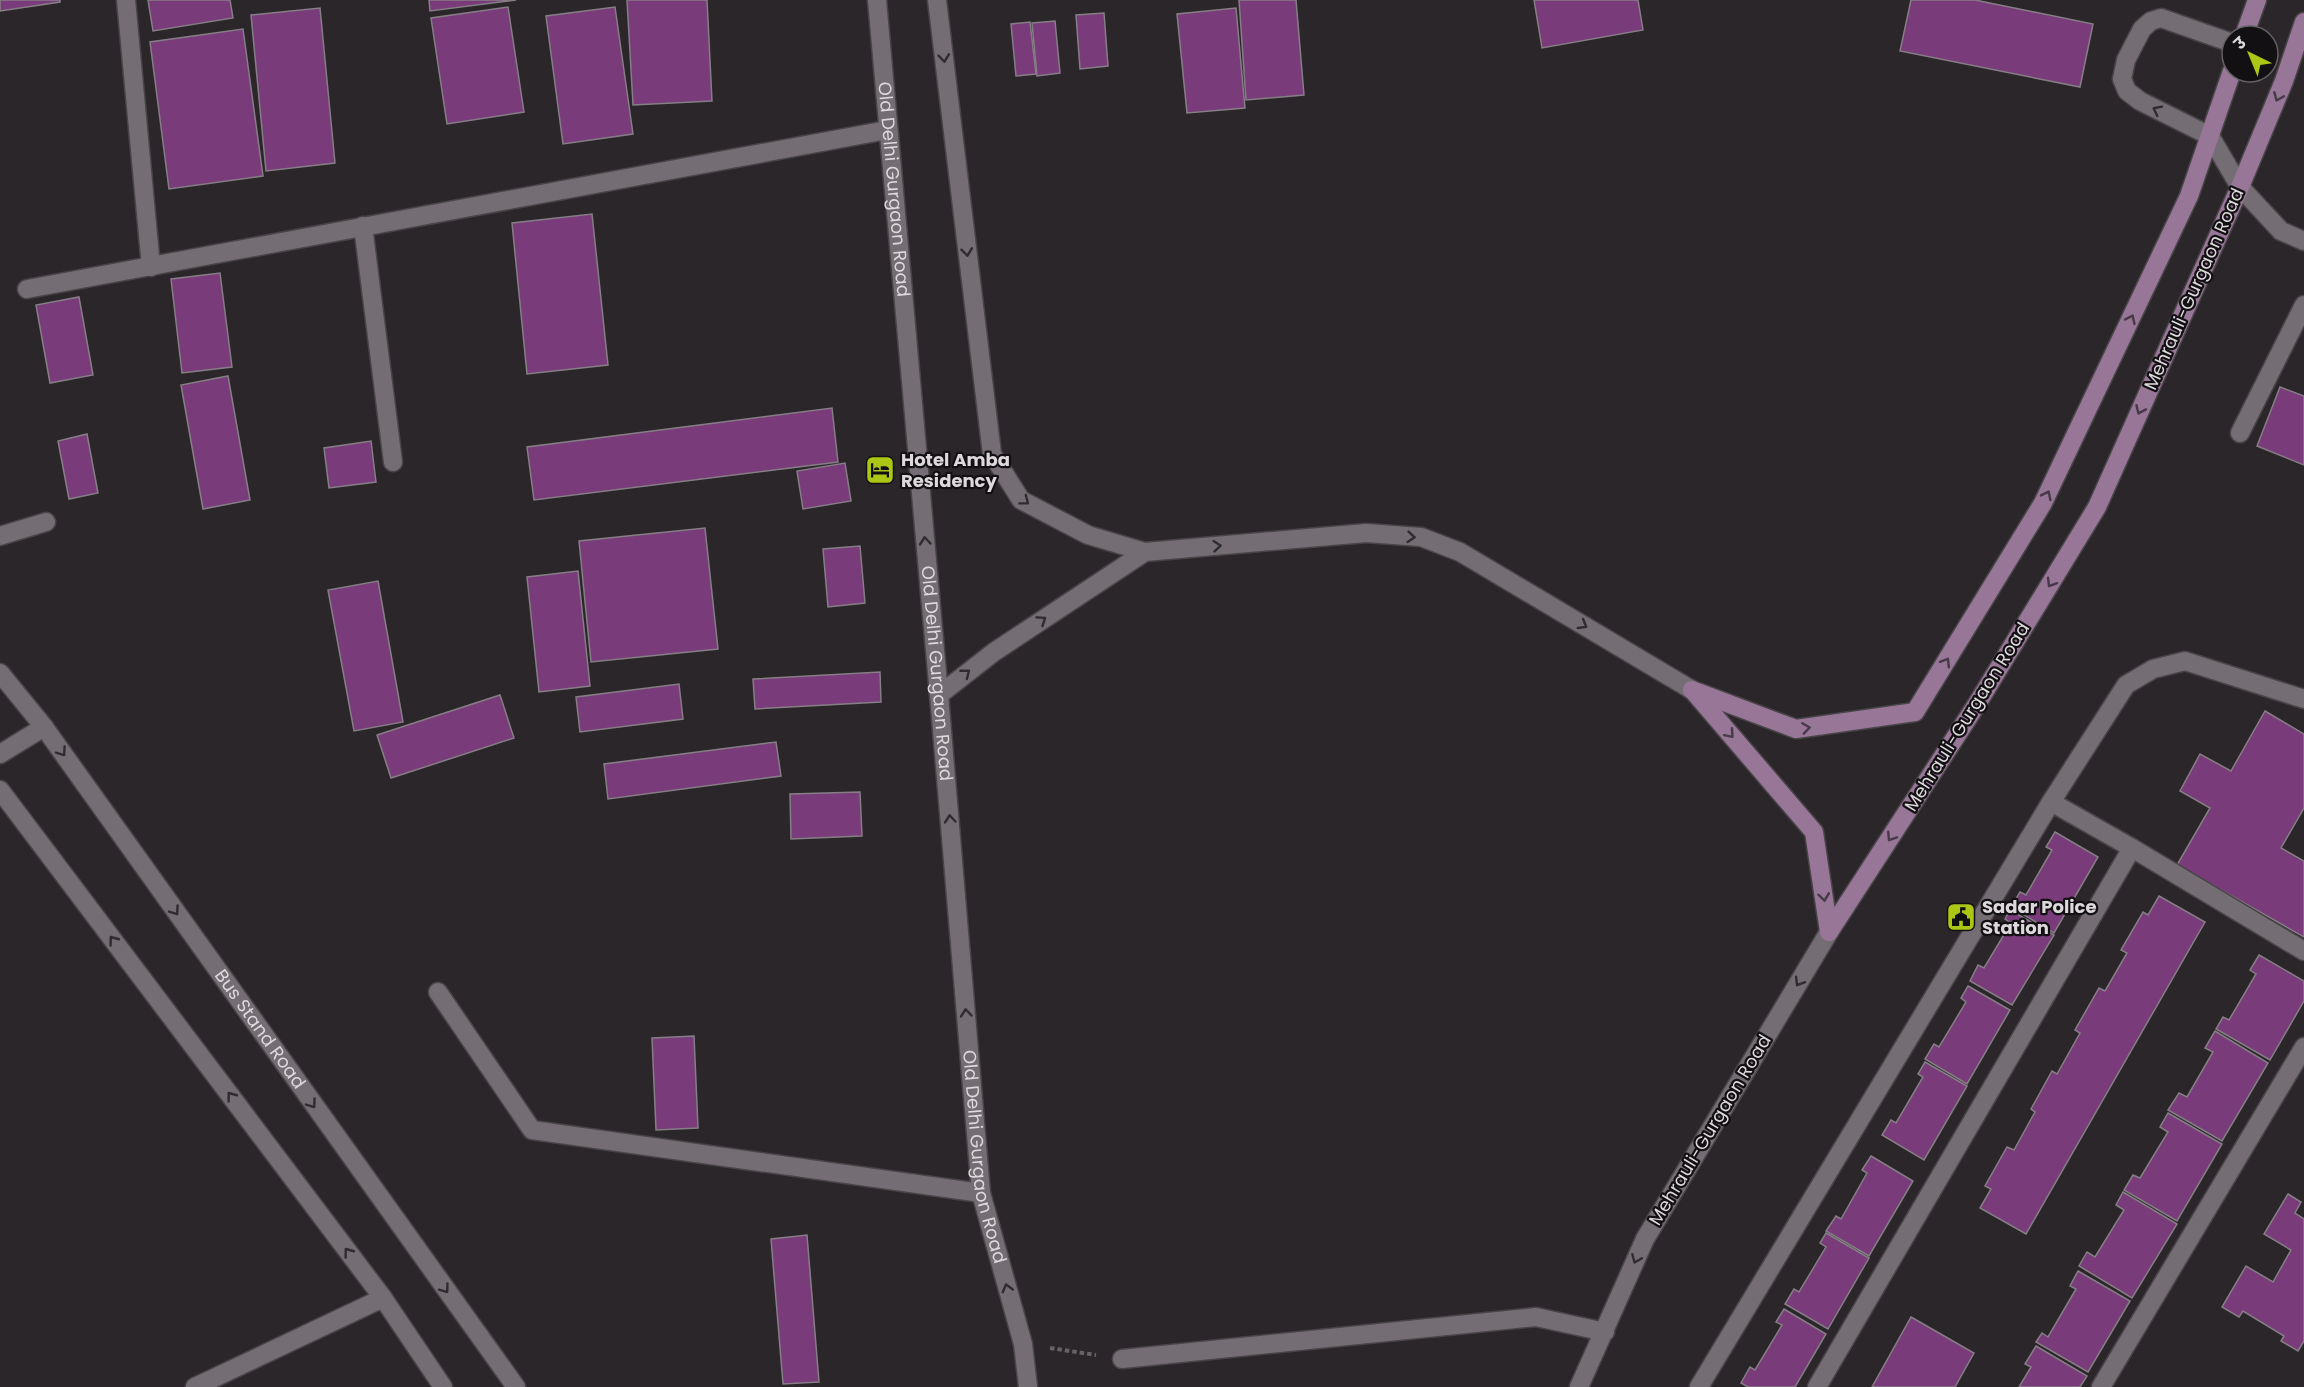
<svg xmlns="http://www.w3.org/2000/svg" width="2304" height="1387" viewBox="0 0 2304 1387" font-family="Poppins,'Noto Sans Devanagari',sans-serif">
<rect width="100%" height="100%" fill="#2b262a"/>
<g fill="#793b7a" stroke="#857f85" stroke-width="1.5">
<polygon points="0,0 60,0 60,2 0,11"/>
<polygon points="148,0 230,0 233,18 153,31"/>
<polygon points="429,0 516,0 430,11"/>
<polygon points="627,0 707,0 712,101 633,105"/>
<polygon points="1239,0 1296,0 1304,95 1246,100"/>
<polygon points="1534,0 1638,0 1643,30 1542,48"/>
<polygon points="1911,0 1975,0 2093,24 2080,87 1900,51"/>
<polygon points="508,7 524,112 447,124 431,18"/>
<polygon points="615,7 633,134 563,144 546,16"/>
<polygon points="320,8 335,163 266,171 251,15"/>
<polygon points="1236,8 1245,108 1187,113 1177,14"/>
<polygon points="1104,13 1108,66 1080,69 1076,15"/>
<polygon points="1055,21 1060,73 1037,76 1032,23"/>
<polygon points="1030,22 1036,74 1016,76 1011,24"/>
<polygon points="243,29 263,176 169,189 150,42"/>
<polygon points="592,214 608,365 527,374 512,223"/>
<polygon points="220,273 232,367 182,373 171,279"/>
<polygon points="79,297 93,375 50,383 36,305"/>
<polygon points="228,376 250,500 203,509 181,385"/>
<polygon points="2280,387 2304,396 2304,465 2257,446"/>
<polygon points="832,408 838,462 534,500 527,447"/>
<polygon points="87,434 98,493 69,499 58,441"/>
<polygon points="371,441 376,482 329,488 324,448"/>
<polygon points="845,463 851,501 803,509 797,471"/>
<polygon points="705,528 718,649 591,662 579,541"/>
<polygon points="860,546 865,603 828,607 823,549"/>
<polygon points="578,571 590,686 539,692 527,577"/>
<polygon points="378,581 403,722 354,731 328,590"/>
<polygon points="880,672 881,702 755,709 753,679"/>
<polygon points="679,684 683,719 580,732 576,697"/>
<polygon points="500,695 514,738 391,778 377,735"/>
<polygon points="2265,711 2304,734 2304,808 2281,848 2304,861 2304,937 2177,865 2210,808 2180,791 2200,754 2231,771"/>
<polygon points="776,742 781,776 608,799 604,764"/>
<polygon points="860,792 862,836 791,839 790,794"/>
<polygon points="2055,832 2098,857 2054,933 2011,907 2020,892 2026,895 2052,850 2046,847"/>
<polygon points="2159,896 2205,922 2026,1234 1980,1208 1991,1189 1985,1186 2007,1147 2014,1150 2035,1112 2031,1109 2052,1071 2057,1074 2080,1033 2075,1030 2099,988 2105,991 2127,953 2121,950 2143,912 2148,915"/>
<polygon points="2010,910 2054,935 2012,1005 1970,981 1978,965 1984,968 2011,923 2005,919"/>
<polygon points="2259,955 2304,981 2304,1001 2270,1060 2216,1029 2223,1017 2229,1020 2256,974 2250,970"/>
<polygon points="1968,986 2010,1010 1967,1084 1925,1059 1934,1044 1939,1047 1966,1002 1961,998"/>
<polygon points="2215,1031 2268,1063 2222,1141 2168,1110 2179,1093 2187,1097 2213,1052 2205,1048"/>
<polygon points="694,1036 698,1128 656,1130 652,1038"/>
<polygon points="1925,1062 1967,1086 1924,1160 1882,1135 1891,1120 1896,1123 1923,1077 1918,1074"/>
<polygon points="2168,1113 2222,1144 2177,1221 2124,1190 2133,1175 2140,1178 2168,1132 2160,1127"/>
<polygon points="1871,1156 1913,1181 1869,1256 1826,1231 1836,1216 1841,1219 1867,1173 1862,1170"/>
<polygon points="2123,1192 2177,1224 2132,1298 2079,1266 2087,1252 2095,1257 2124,1210 2116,1205"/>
<polygon points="2288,1194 2301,1202 2295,1213 2304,1219 2304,1341 2298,1351 2281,1341 2284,1336 2243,1311 2239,1317 2222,1307 2246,1266 2273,1282 2291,1250 2264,1234"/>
<polygon points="1826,1233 1869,1258 1828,1329 1785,1304 1794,1289 1799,1292 1826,1247 1820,1243"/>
<polygon points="807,1235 819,1382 783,1384 771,1239"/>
<polygon points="2078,1271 2130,1301 2088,1372 2036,1342 2042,1333 2048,1337 2076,1289 2070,1286"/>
<polygon points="1784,1309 1826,1334 1795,1387 1748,1387 1741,1383 1750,1367 1755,1370 1782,1325 1776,1322"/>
<polygon points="1911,1317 1974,1353 1955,1387 1872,1387"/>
<polygon points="2036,1346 2087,1376 2080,1387 2019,1387 2031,1367 2025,1364"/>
</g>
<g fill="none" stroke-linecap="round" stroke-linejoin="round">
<g stroke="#484447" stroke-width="21">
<g id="lane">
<polyline points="2232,43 2161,18 2151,21 2142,29 2126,60 2122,79 2127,91 2140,101 2210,136 2240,187 2281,231 2304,241"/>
<polyline points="2240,433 2304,305"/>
<polyline points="438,992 532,1130 981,1193"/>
<polyline points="1122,1359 1536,1317 1605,1332"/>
<polyline points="195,1387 383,1298"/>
</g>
</g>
<g stroke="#484447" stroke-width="21">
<g id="street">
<polyline points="126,0 151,267"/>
<polyline points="363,226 393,462"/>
<polyline points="27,289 887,130"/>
<polyline points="0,536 46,522"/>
<polyline points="2051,802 2132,848 2304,951"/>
<polyline points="1699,1387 2051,802 2126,685 2153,669 2185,661 2304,699"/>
<polyline points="1817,1387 2132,848"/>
<polyline points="2101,1387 2304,1047"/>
</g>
</g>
<g stroke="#484447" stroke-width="21">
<g id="secondary">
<path id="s1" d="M 877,0 L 939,695 L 981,1193 L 1023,1344 L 1028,1387"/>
<polyline points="937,0 992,454 1021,500 1088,535 1145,552"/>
<path id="s2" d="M 0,673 L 44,727 L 516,1387"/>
<polyline points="939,695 994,652 1145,552 1366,533 1421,537 1460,552 1692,690"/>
<polyline points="0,754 44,727"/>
<polyline points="0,790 383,1298 443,1387"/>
<polyline points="1579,1387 1645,1239 1829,932"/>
</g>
</g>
<g stroke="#484447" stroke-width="21">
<g id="primary">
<polyline points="2244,36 2257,0"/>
<polyline points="1692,690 1796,729 1915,712 2043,503 2189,196 2232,71"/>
<polyline points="1694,692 1814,832 1829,932"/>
<polyline points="1829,932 1977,704 2097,507 2240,187 2284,81 2304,22"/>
</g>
</g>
<polyline stroke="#676266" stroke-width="4" stroke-dasharray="4.5 3" stroke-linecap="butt" points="1050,1348 1096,1355"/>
<use href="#lane" stroke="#746e74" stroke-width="18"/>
<use href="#street" stroke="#746e74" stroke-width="18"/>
<use href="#secondary" stroke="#746e74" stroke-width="18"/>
<use href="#primary" stroke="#977697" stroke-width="18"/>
</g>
<defs><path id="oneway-chevron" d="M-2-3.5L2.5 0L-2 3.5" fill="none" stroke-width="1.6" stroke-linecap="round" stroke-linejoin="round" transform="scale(1.5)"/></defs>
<g stroke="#2f2c2f">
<use href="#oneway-chevron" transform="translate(944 58) rotate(83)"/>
<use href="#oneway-chevron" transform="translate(2157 110) rotate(-153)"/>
<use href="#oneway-chevron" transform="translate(967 252) rotate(83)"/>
<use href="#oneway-chevron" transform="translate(1025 501) rotate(37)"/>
<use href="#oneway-chevron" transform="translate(1411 537) rotate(5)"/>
<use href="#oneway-chevron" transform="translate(925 541) rotate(-95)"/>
<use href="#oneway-chevron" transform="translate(1217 546) rotate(-5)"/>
<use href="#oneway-chevron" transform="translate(1042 620) rotate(-34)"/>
<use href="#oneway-chevron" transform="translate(1583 625) rotate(31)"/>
<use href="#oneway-chevron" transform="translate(966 673) rotate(-38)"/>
<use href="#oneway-chevron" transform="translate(62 752) rotate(55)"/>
<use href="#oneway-chevron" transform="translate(950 819) rotate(-95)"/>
<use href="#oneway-chevron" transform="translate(175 911) rotate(55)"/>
<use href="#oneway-chevron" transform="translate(113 940) rotate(-127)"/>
<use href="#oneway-chevron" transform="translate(1799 982) rotate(121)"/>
<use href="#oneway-chevron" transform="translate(966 1013) rotate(-95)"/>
<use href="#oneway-chevron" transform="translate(231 1096) rotate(-127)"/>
<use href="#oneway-chevron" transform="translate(312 1104) rotate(55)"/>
<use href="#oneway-chevron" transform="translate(348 1252) rotate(-127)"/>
<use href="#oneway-chevron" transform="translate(1636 1259) rotate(113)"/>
<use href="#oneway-chevron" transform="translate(1007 1288) rotate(-105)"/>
<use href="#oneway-chevron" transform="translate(445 1289) rotate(54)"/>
</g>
<g stroke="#473947">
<use href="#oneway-chevron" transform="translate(2278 97) rotate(113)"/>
<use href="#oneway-chevron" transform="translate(2131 319) rotate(-65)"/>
<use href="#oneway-chevron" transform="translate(2140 410) rotate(114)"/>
<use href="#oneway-chevron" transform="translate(2047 495) rotate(-64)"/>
<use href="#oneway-chevron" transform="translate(2051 583) rotate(121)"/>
<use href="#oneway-chevron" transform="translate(1946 662) rotate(-58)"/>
<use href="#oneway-chevron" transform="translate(1806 728) rotate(-8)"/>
<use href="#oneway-chevron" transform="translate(1730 734) rotate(49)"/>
<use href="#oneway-chevron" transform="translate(1891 837) rotate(123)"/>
<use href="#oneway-chevron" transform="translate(1824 897) rotate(82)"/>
</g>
<defs>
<g id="hotel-square" transform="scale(1.5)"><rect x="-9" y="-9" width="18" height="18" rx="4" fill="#abc614" stroke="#121012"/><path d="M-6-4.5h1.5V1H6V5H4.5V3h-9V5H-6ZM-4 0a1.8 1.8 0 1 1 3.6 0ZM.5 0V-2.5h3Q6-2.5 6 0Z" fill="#111"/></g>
<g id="civic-square" transform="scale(1.5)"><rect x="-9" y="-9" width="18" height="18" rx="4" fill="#abc614" stroke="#121012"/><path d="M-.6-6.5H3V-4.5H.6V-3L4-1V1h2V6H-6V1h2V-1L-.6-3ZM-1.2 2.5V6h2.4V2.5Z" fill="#111"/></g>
</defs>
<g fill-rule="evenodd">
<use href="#hotel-square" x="880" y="470"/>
<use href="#civic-square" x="1961" y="917"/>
</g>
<g text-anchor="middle" stroke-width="4.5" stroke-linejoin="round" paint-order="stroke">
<g font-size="18" fill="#ddd9dc" stroke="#121012">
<text dy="6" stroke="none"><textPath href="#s1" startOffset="190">Old Delhi Gurgaon Road</textPath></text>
<text transform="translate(2194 289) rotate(-66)" y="6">Mehrauli-Gurgaon Road</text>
<text dy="6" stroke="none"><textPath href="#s1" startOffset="676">Old Delhi Gurgaon Road</textPath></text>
<text transform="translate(1967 717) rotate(-58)" y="6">Mehrauli-Gurgaon Road</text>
<text dy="6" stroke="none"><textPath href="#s2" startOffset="441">Bus Stand Road</textPath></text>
<text transform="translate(1710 1130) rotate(-59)" y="6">Mehrauli-Gurgaon Road</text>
<text dy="6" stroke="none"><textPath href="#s1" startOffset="1162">Old Delhi Gurgaon Road</textPath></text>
</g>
<g font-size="18" font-weight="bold" fill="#ddd9dc" stroke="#121012" text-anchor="start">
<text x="901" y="466">Hotel Amba<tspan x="901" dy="21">Residency</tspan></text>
<text x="1982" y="913">Sadar Police<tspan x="1982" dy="21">Station</tspan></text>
</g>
</g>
<g transform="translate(2250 54) rotate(317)"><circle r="28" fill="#121012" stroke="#636063" stroke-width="1.5"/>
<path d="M0-4.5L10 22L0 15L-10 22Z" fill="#abc614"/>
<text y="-9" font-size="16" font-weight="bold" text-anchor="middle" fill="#ddd9dc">उ</text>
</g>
</svg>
